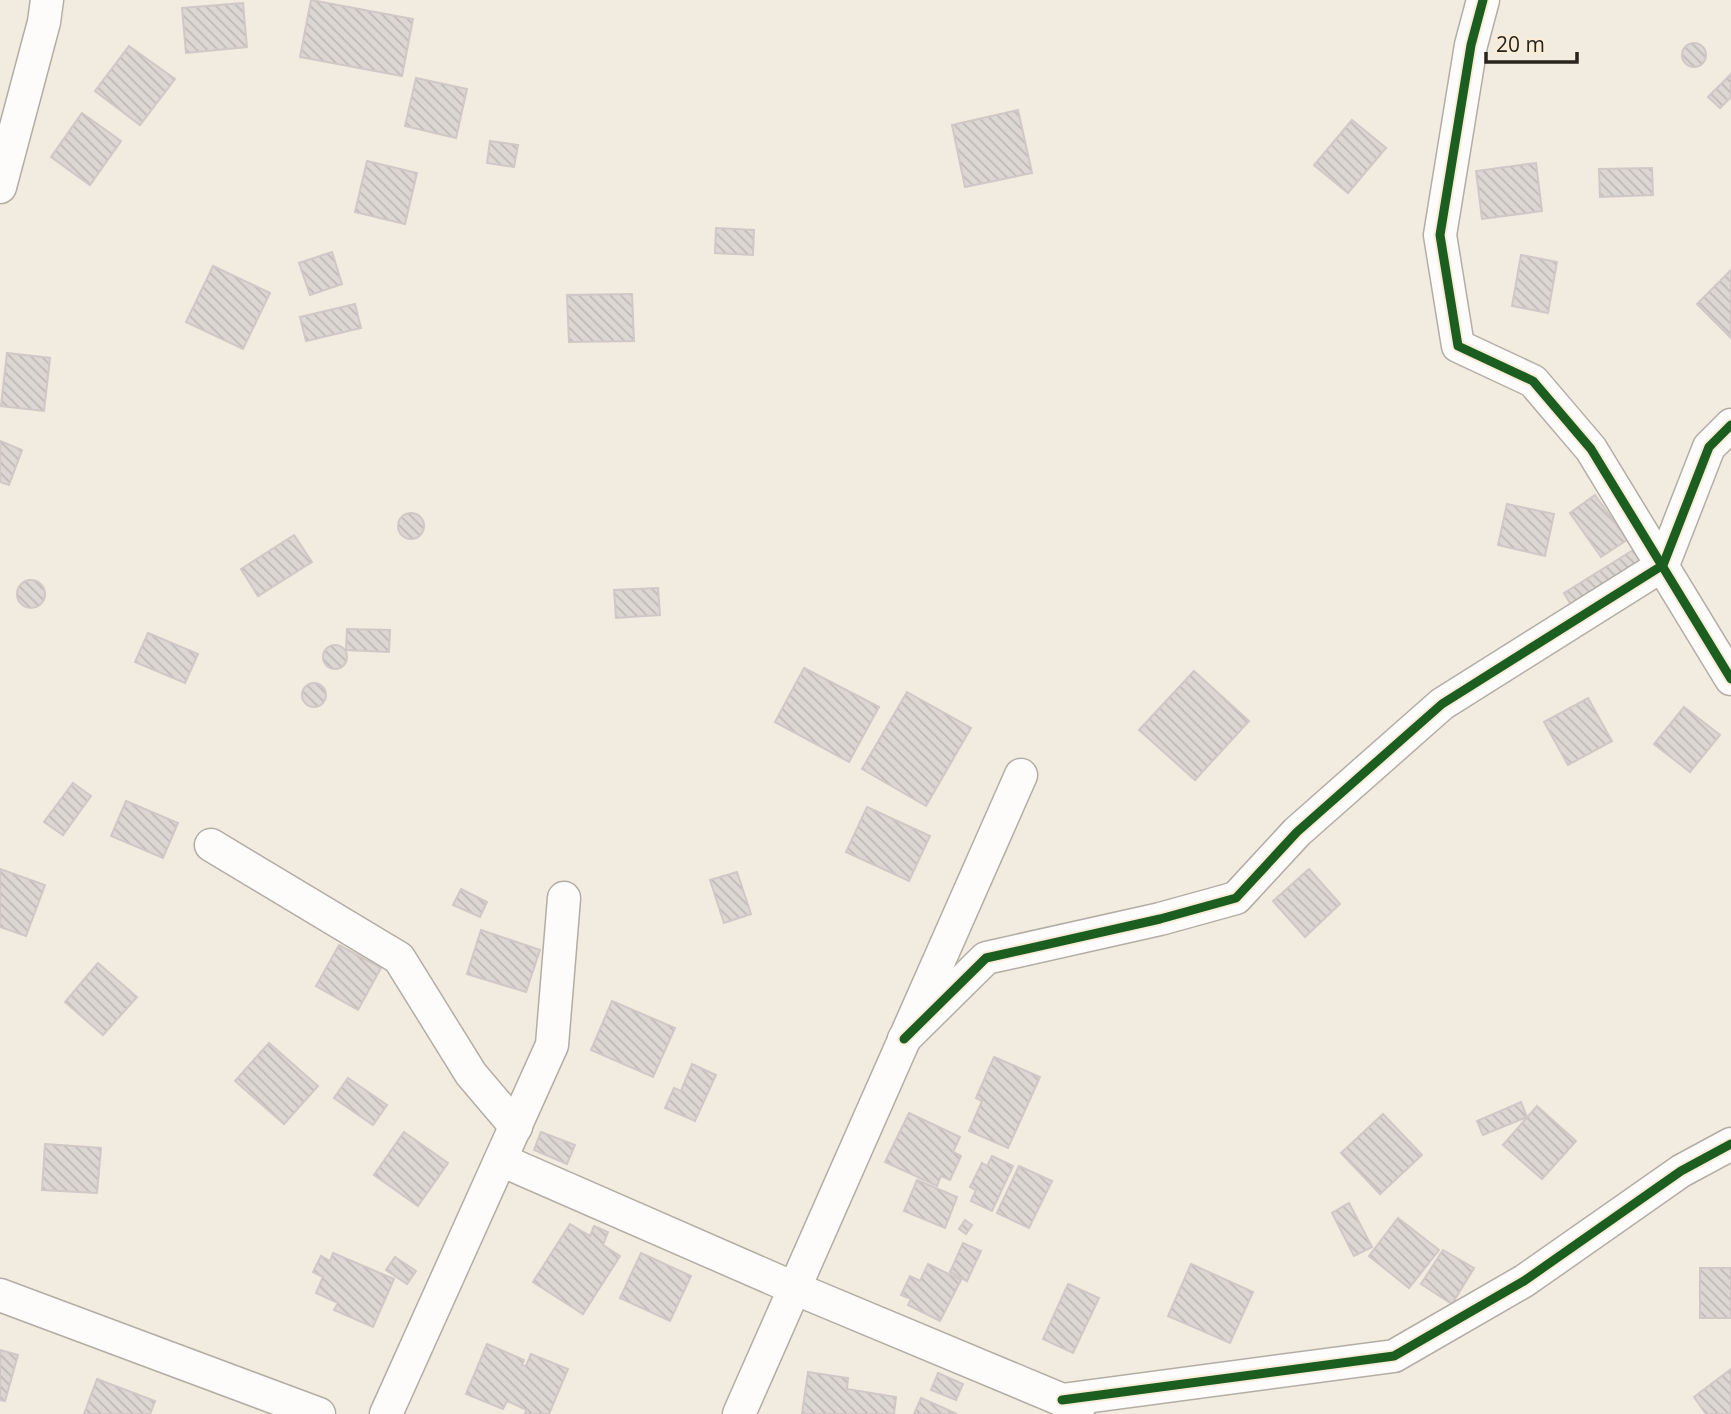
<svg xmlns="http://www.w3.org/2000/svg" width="1731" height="1414" viewBox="0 0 1731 1414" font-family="'Open Sans',sans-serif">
<defs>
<pattern id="building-back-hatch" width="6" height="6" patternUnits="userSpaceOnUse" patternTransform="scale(1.75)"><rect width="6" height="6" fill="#ddd7d4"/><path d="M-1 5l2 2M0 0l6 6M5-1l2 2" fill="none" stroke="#beb8b6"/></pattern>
</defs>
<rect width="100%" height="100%" fill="#f2ebe0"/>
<g fill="url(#building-back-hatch)" stroke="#cfc8c7" stroke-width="2">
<polygon points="311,0 413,19 402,76 300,57"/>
<polygon points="243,3 247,47 186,53 182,8"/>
<circle cx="1694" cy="55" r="12"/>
<polygon points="129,46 175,79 140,125 95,91"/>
<polygon points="1731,74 1731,97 1720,108 1708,97"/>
<polygon points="416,78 467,89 456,138 405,126"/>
<polygon points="1018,110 1032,173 965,187 952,125"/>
<polygon points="82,113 121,141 90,185 51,157"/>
<polygon points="1352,120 1386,148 1348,193 1314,165"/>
<polygon points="490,141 518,145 514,167 487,163"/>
<polygon points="367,161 417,173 405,224 355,212"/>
<polygon points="1536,163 1542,211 1482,219 1476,171"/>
<polygon points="1652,168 1653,195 1600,197 1599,169"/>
<polygon points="716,228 754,230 753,255 715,253"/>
<polygon points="332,252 342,284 310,295 299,263"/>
<polygon points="1521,255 1557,262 1548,313 1512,306"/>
<polygon points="213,266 270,293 243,349 186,322"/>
<polygon points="1731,270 1731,338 1697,304"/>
<polygon points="632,294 634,341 569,342 567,295"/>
<polygon points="355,304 361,328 306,341 300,317"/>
<polygon points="7,353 50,358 44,411 1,406"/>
<polygon points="0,441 22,450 9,485 0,482"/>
<polygon points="1595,495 1627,540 1601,557 1570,513"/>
<polygon points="1507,504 1554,514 1545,556 1498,545"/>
<circle cx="411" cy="526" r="13"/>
<polygon points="294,535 312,562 258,596 241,569"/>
<polygon points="1633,550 1643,565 1573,608 1564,593"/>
<circle cx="31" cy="594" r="14"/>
<polygon points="658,588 660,615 616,618 614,590"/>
<polygon points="347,629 390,630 389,652 346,650"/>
<polygon points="148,633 198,654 185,683 135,662"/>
<circle cx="335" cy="657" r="12"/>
<polygon points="804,668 879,707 849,762 775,722"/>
<polygon points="1194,671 1249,721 1195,780 1139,730"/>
<circle cx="314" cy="695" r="12"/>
<polygon points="907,692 971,728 926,806 862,769"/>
<polygon points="1588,698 1612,741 1568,765 1544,722"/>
<polygon points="1684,707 1720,735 1690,772 1654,744"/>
<polygon points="73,783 91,796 63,835 44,822"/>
<polygon points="126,801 178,823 163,858 111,836"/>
<polygon points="867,807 930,836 909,881 846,852"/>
<polygon points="0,869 45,885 26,936 0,927"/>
<polygon points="1309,869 1340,904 1305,937 1273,901"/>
<polygon points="737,872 751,914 724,923 710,880"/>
<polygon points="461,889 487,902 480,917 453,905"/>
<polygon points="481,930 540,950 526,992 467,974"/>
<polygon points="339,945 381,968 358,1010 316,986"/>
<polygon points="98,963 137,997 103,1035 65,1002"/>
<polygon points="612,1001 675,1028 653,1077 591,1050"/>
<polygon points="269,1043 318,1086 284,1124 235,1081"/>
<polygon points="994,1057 1040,1077 1008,1148 969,1131 982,1101 976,1098"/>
<polygon points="692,1064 716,1075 695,1121 665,1108 674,1088 681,1091"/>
<polygon points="348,1078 387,1105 373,1125 334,1098"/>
<polygon points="1521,1102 1527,1117 1483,1135 1477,1121"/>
<polygon points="1537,1106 1576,1141 1542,1179 1503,1145"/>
<polygon points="909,1113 960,1137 953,1152 961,1156 950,1180 941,1176 937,1186 885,1162"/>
<polygon points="1383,1114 1422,1155 1380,1194 1341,1153"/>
<polygon points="404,1132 448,1163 418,1206 374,1175"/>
<polygon points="541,1132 575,1145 567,1164 534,1150"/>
<polygon points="45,1144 101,1148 97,1193 42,1190"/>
<polygon points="992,1156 1013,1166 992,1211 971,1201 976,1190 970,1187 982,1163 987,1166"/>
<polygon points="1019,1166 1052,1181 1029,1228 997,1213"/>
<polygon points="917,1180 957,1197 945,1228 904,1211"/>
<polygon points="1349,1203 1372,1247 1354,1256 1332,1213"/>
<polygon points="1398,1218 1439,1250 1409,1288 1369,1256"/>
<polygon points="965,1220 972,1225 966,1234 959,1229"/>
<polygon points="570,1224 590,1236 594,1226 608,1232 603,1245 620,1256 583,1314 533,1282"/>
<polygon points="963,1243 981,1251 967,1281 950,1272"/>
<polygon points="1443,1250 1474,1268 1452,1304 1421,1284"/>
<polygon points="333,1253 394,1279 373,1327 334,1310 338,1303 316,1293 323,1277 313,1272 321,1256 330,1261"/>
<polygon points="641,1253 691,1276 670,1321 620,1298"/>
<polygon points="395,1257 416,1271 407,1284 386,1270"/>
<polygon points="928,1264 961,1280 940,1321 908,1305 911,1299 901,1295 910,1276 920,1281"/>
<polygon points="1191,1264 1253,1292 1230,1343 1168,1316"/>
<rect x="1700" y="1268" width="31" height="50"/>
<polygon points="1068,1284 1099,1298 1073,1353 1043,1339"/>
<polygon points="487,1344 524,1360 522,1365 526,1366 531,1354 568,1369 549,1414 527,1414 525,1413 527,1410 507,1401 503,1409 466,1394"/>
<polygon points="0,1350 18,1355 5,1401 0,1400"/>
<polygon points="1731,1369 1731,1414 1706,1414 1694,1397"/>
<polygon points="808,1372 848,1378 847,1389 896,1397 894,1414 802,1414"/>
<polygon points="938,1373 963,1384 956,1400 931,1390"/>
<polygon points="97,1379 155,1401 150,1414 84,1414"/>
<polygon points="921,1398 957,1414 914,1414"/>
</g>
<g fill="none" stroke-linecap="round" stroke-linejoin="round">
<g stroke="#b3ada5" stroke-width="35">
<g id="street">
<polyline points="1483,0 1471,45 1440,235 1458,346 1533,381 1591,449 1731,679"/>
<polyline points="0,187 44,22 47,0"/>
<polyline points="211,845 399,958 471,1074 516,1127"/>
<polyline points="904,1039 986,958 1160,919 1236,898 1297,832 1442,704 1663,565 1709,447 1731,425"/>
<polyline points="501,1160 794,1288 1079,1407"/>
<polyline points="0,1295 319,1414"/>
<polyline points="1062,1400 1394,1356 1524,1281 1681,1171 1731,1144"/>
<polyline points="386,1414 552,1045 564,898"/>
<polyline points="739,1414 1021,775"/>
</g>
</g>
<use href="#street" stroke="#fdfcfa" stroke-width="32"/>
<g stroke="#f9edd9" stroke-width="13">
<g id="cycleway">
<polyline points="1483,0 1471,45 1440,235 1458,346 1533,381 1591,449 1731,679"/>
<polyline points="904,1039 986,958 1160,919 1236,898 1297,832 1442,704 1663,565 1709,447 1731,425"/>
<polyline points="1062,1400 1394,1356 1524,1281 1681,1171 1731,1144"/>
</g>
</g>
<use href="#cycleway" stroke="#1b5e20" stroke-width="9"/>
</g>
<path d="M1486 52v10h91v-10" fill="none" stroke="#29251d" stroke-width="3.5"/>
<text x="1496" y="52" font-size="21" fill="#29251d" stroke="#f9edd9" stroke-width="5" paint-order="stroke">20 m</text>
</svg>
